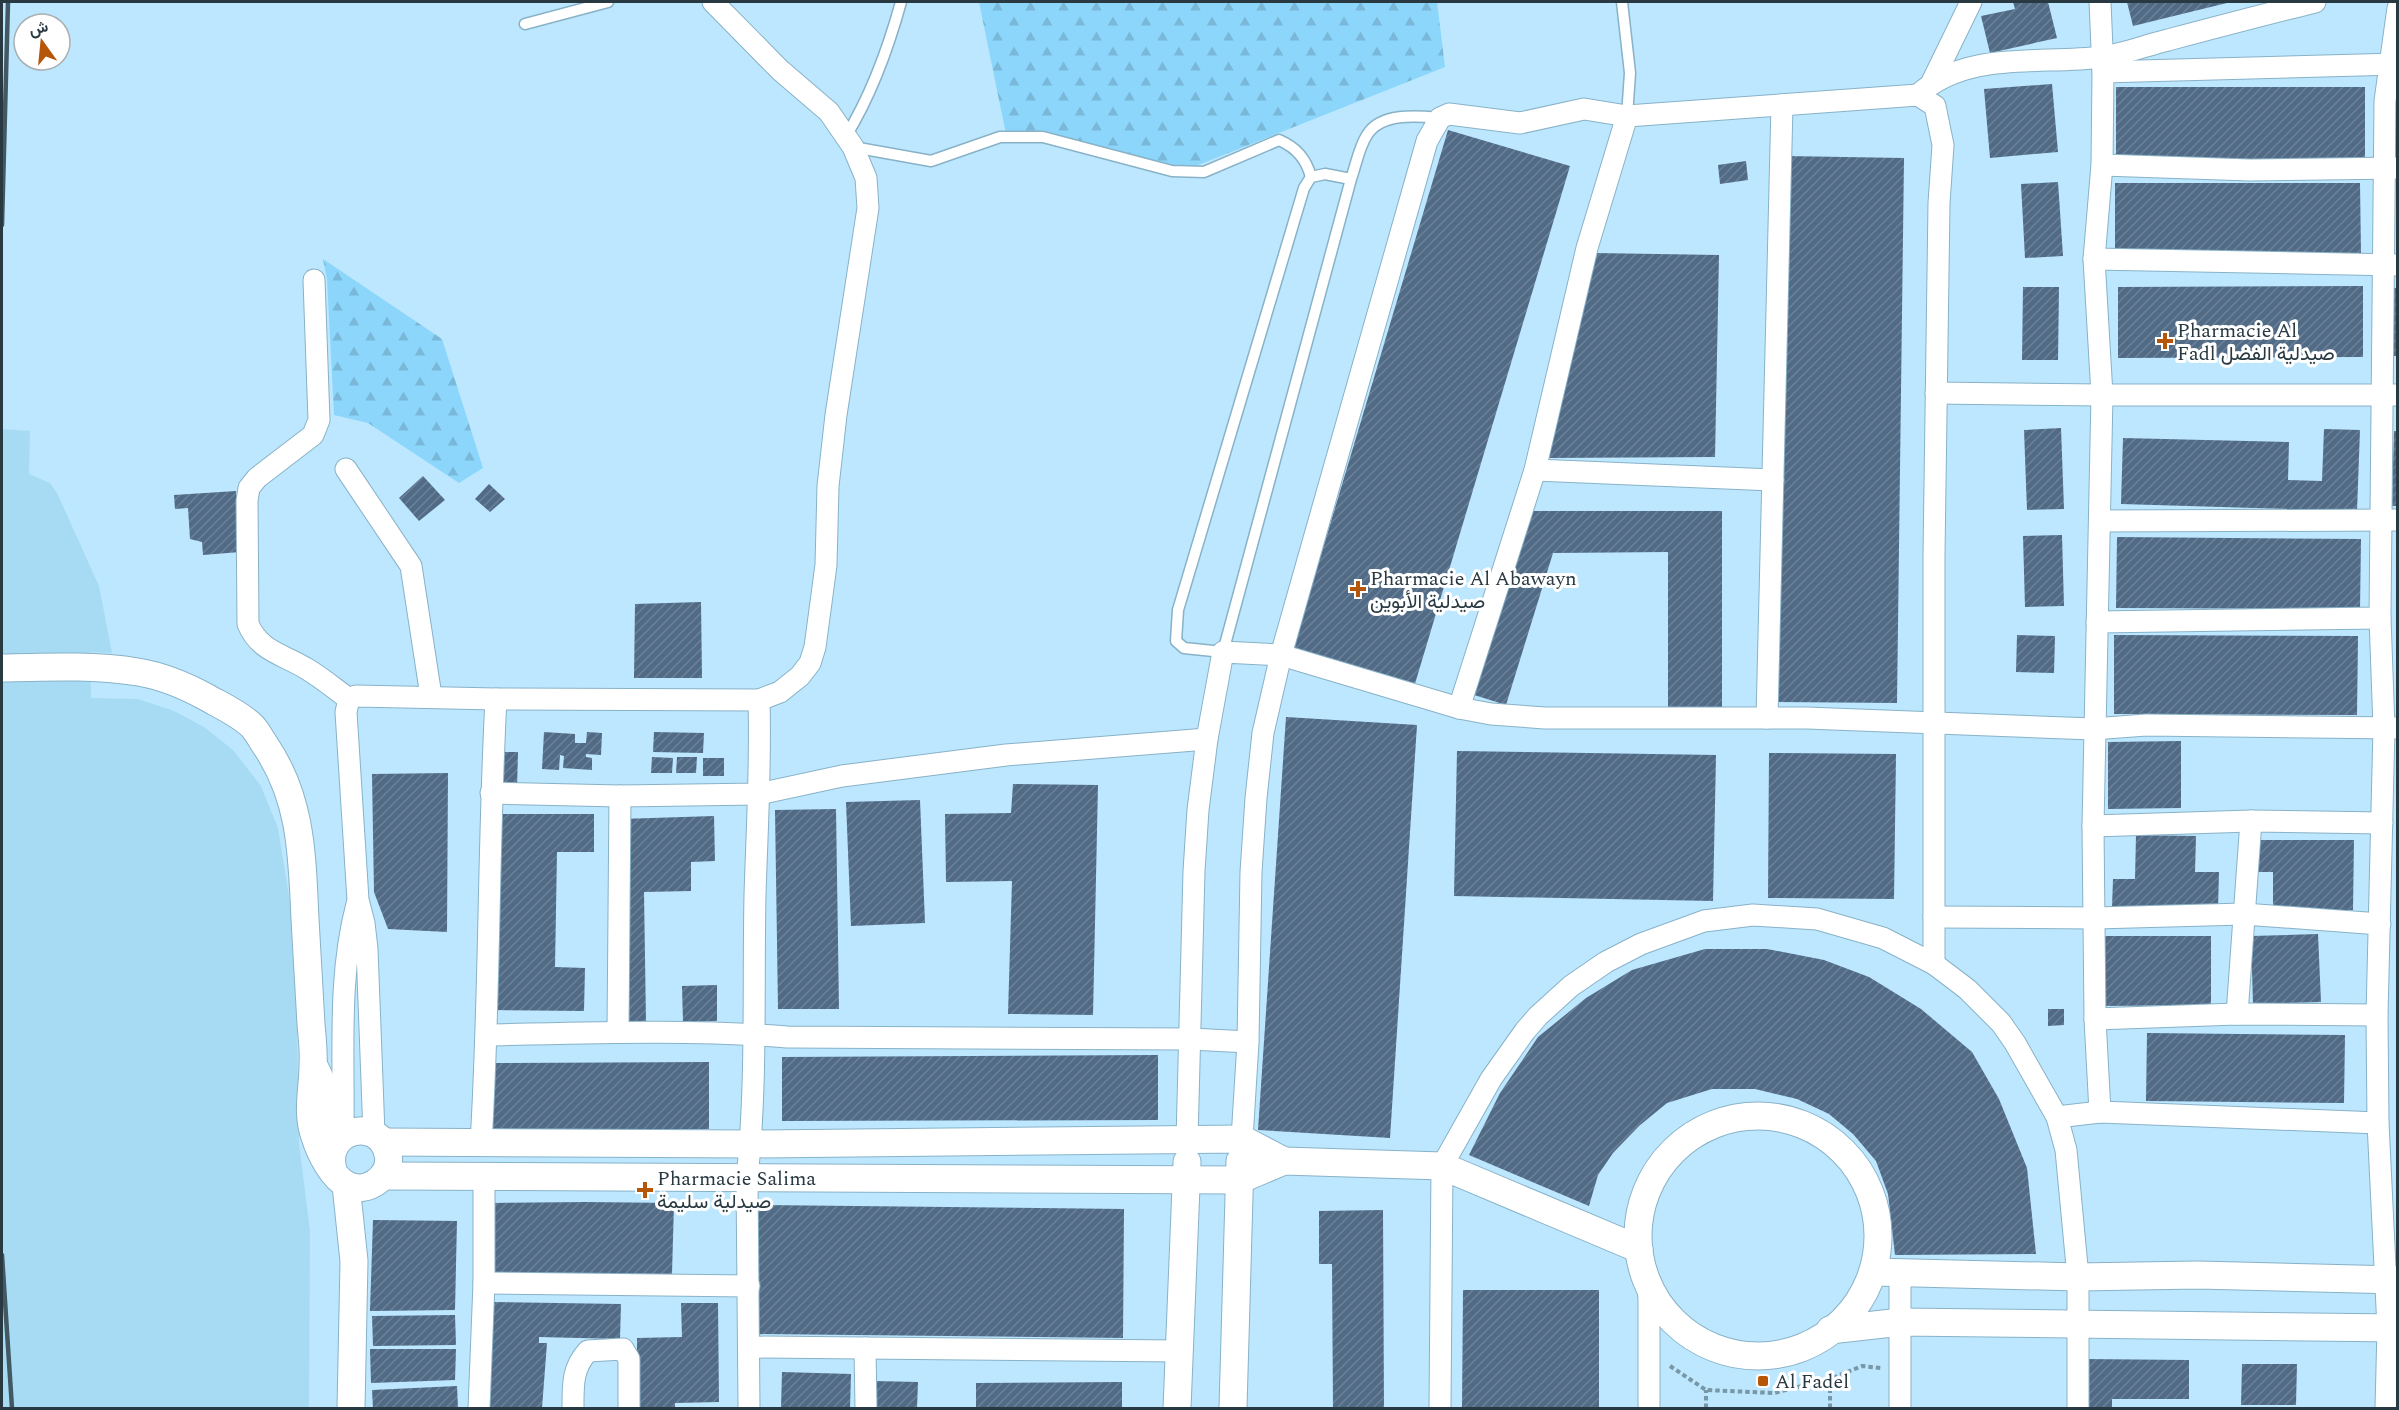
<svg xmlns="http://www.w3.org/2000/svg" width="2399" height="1410" viewBox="0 0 2399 1410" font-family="Spectral,Vazirmatn,serif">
<defs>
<pattern id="forest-firs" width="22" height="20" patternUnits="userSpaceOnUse" patternTransform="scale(1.5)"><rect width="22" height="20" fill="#8cd6fb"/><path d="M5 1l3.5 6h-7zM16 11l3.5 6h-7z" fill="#79b8d8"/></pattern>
<pattern id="building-hatch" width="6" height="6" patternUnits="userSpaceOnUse" patternTransform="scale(1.5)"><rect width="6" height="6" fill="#516b87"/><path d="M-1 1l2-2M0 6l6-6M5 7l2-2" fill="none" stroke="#6c8197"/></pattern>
</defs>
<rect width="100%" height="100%" fill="#bce7fe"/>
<polygon fill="#a7dbf4" points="2,429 30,431 29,474 50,483 57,493 99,586 112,653 90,652 91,698 138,699 174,711 204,727 233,750 261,786 278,828 292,915 296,971 299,1143 310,1231 309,1408 2,1408"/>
<g fill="url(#forest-firs)">
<polygon points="979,2 1437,2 1445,67 1173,175 1006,134"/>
<polygon points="323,259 442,339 483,468 459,483 368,423 334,415 327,279"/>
</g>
<g fill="url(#building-hatch)">
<polygon points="2013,2 2048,2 2057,38 1990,53 1981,16 2015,9"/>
<polygon points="2127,2 2231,2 2133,26"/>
<polygon points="2052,84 2058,152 1990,158 1984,89"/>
<polygon points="2116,87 2365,87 2365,159 2116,160"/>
<polygon points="1448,130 1570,166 1414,687 1292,652"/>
<polygon points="1785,156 1904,158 1897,703 1778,702"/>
<polygon points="1746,161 1748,180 1720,184 1718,165"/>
<polygon points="2058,182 2063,256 2025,258 2021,184"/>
<polygon points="2115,183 2360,183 2361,255 2115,255"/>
<polygon points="1595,253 1719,255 1715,457 1546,458"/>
<polygon points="2363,286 2363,357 2118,358 2118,287"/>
<polygon points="2023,287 2059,287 2058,360 2022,360"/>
<polygon points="2393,288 2398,288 2398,356 2392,356"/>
<polygon points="2061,428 2064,509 2027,510 2024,430"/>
<polygon points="2324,429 2360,430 2357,511 2121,504 2123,438 2289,442 2288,480 2322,481"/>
<polygon points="2394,431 2398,431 2398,506 2392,506"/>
<polygon points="423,476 445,500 419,521 399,498"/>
<polygon points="489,484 505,499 490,512 475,499"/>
<polygon points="236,491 240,552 203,555 202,542 190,539 188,508 175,509 174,495"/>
<polygon points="1528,511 1722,511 1722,710 1668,710 1668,552 1553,553 1506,705 1471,694"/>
<polygon points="2062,535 2064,606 2025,607 2023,536"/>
<polygon points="2117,537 2361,539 2360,609 2116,608"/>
<polygon points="701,602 702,678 634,678 635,604"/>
<polygon points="2017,635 2055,636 2054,673 2016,672"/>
<polygon points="2114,635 2358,636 2357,715 2114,714"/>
<polygon points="1286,717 1417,725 1390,1138 1258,1130"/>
<polygon points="544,732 575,734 575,743 586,743 587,732 602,733 601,755 586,754 586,757 592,758 592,770 563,768 564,756 560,755 559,770 542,769"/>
<polygon points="654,732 704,733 703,753 653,752"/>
<polygon points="2181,741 2181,808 2108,809 2108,742"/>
<polygon points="1457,751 1716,755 1713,901 1454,896"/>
<polygon points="496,752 518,752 517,788 495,787"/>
<polygon points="1769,753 1896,754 1894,899 1768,898"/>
<polygon points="652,757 673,758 672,773 651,773"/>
<polygon points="677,757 697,757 696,773 676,773"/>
<rect x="703" y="758" width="21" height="18"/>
<polygon points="448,773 447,932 388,929 374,892 372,774"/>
<polygon points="1013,784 1098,785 1093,1015 1008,1014 1012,881 946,882 945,814 1011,813"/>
<polygon points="920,800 925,923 851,926 846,802"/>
<polygon points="836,809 839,1009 778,1009 775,810"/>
<polygon points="494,814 594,814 594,852 557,852 555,967 585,968 584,1011 492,1010"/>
<polygon points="714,816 715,861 691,862 691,891 644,892 646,1023 624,1023 621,819"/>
<polygon points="2136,835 2196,836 2195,872 2219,872 2218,909 2112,907 2113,879 2135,879"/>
<polygon points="2257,840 2354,840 2353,910 2273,910 2273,872 2257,872"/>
<polygon points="2318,934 2321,1002 2253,1004 2251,936"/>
<polygon points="2105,936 2211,936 2211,1005 2105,1006"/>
<polygon points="1705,949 1767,949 1824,960 1869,977 1921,1009 1972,1052 1999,1099 2027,1168 2036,1254 1895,1255 1888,1194 1876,1161 1853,1134 1829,1114 1797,1099 1755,1089 1712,1089 1667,1103 1639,1126 1613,1153 1598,1175 1589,1206 1469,1155 1500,1093 1538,1037 1586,998 1632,970"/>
<polygon points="717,985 717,1021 683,1022 682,986"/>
<polygon points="2048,1009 2064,1009 2064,1025 2048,1026"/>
<polygon points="2147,1033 2345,1035 2344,1103 2146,1101"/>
<polygon points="1158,1055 1158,1120 782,1121 782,1057"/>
<polygon points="709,1062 709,1129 491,1130 495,1063"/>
<polygon points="586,1202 674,1203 672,1274 489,1273 489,1203"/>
<polygon points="754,1205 1124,1209 1123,1338 752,1334"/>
<polygon points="1383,1210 1384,1408 1333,1408 1332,1264 1319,1264 1319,1211"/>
<polygon points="373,1220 457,1221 455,1310 370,1311"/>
<polygon points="1463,1290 1599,1290 1599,1408 1462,1408"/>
<polygon points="492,1302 621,1304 620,1339 539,1337 539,1343 547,1343 542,1408 488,1408"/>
<polygon points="681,1303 718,1303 719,1402 675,1403 675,1408 637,1408 637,1338 682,1337"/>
<polygon points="455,1315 456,1345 373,1346 372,1316"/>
<polygon points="370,1349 456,1349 455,1380 371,1383"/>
<polygon points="2083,1359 2189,1360 2189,1399 2112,1399 2112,1408 2083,1408"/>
<polygon points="2242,1364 2297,1364 2296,1405 2241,1405"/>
<polygon points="782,1372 851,1374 850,1408 781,1408"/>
<polygon points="874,1381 918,1382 917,1408 874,1408"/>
<polygon points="1122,1382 1122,1408 976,1408 976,1383"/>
<polygon points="457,1386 458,1408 373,1408 372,1390"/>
</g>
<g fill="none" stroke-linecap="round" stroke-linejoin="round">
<g stroke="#88b2c7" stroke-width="13">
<g id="service">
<polyline points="1622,2 1630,73 1627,116"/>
<polyline points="525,24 608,2"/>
<path d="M 846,136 C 872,94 888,49 901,2"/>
<path d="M 853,147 L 931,161 L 1000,137 L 1043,137 L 1172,171 L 1204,172 L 1279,140 C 1297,148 1306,159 1311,177"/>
<path d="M 1351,179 L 1325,174 L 1311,177 L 1304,188 L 1178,610 L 1176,641 L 1184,648 L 1223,652 L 1351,179 C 1356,165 1359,147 1367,135 C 1381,112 1418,116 1440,118"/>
</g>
</g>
<g stroke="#88b2c7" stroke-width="23">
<g id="minor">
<polyline points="2103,72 2398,64"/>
<polyline points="1932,82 1971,2"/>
<path d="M 1918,95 C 1967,50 2040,65 2102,57 C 2124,54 2147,45 2168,40 C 2217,27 2266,14 2315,2"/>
<polyline points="2102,165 2250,170 2398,168"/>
<polyline points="2094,259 2397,265"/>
<path d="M 314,280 L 319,420 L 313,435 L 257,478 L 249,488 L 247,501 L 248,624 C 260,652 283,654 307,669 C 322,678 335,689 349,699"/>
<polyline points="1936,393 2102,395 2398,395"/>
<polyline points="346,469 411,566 431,696"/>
<polyline points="1535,470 1773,480"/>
<polyline points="2100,521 2398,520"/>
<polyline points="2097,622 2380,618"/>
<polyline points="349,699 356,696 496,699 759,700 780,692 800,676 810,663 815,647 826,565 828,486 836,415 868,208 866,178 853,147 829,112 780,70 713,2"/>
<polyline points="349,699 346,712 358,900 364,923 367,949 374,1134"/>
<polyline points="1459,708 1535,470 1587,248 1627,116"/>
<polyline points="1767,718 1782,105"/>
<polyline points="491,793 620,796 759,794 842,776 881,771 1006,755 1207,739"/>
<polyline points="2093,826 2251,821 2382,823"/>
<polyline points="1934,917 2095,918 2244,914 2380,924"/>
<polyline points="2237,1014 2251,821"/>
<polyline points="2095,1019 2237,1014 2377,1015"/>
<polyline points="618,1032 620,796"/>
<path d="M 488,1035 C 587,1033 688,1029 787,1037 L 1191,1039 L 1248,1042"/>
<polyline points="2100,1112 2095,1019 2093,826 2102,395 2094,259 2102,165 2103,72 2100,2"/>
<polyline points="2057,1117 2100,1112 2378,1123"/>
<path d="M 343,1124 C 344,1051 338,975 357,904"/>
<polyline points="1242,1139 1248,1042 1251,872 1256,798 1263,733 1281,655 1427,141 1440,118 1449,114 1520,123 1584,109 1627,116 1918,95 1935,106 1943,145 1939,203 1934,555 1934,964"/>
<polyline points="1187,1140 1194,871 1198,810 1207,739 1223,652 1281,655 1459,708 1491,714 1545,718 1807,718 2093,729 2146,725 2398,728"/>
<path d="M 481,1143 C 490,995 488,847 496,699"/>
<polyline points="1900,1273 1900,1408"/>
<polyline points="1646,1274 1649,1298 1649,1408"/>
<polyline points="484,1283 749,1286"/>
<polyline points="749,1347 1179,1351"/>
<polyline points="865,1348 866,1408"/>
<polyline points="479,1408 484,1283 484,1178"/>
<path d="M 573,1408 C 573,1386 572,1368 588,1351 L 623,1349 L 629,1359 L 629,1408"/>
<path d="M 749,1408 L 747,1178 C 757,1084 753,989 755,895 C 757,830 761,765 759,700"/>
<polyline points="1440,1408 1442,1166 1491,1079 1525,1031 1538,1016 1571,986 1606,962 1641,944 1704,921 1753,915 1817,919 1883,938 1934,964 1967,989 2001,1023 2015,1043 2057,1117 2066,1150 2078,1277 2078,1408"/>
<polyline points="2386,1408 2388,1328 2378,1123 2377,1015 2384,728 2380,618 2385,101 2398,8"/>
</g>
</g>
<g stroke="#88b2c7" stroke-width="29">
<g id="tertiary">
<path d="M 2,668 C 47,667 93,665 138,672 C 162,676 184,685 206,697 C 220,705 240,714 252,726 C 257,731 261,739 265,745 C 302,799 302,856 305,919 C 307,954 309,989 311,1024 C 312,1037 314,1051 313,1065 C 313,1089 306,1113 315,1137 C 320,1153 332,1177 347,1185 C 367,1195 393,1176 388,1154 C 379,1115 322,1129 333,1170"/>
<polyline points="314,1066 331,1101 339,1139"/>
<circle cx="1758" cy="1236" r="120"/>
<polyline points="383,1142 751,1144 1242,1139 1284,1161"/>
<polyline points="383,1176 1239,1180 1284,1161 1442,1166 1639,1249"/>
<polyline points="346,1185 354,1261 351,1408"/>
<polyline points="1875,1272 2078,1277 2198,1275 2398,1280"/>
<polyline points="1830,1330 1901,1322 2398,1328"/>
<polyline points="1177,1408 1187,1162"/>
<polyline points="1233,1408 1240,1161"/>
</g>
</g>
<g stroke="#7897a7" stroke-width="4" stroke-dasharray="4.5 3" stroke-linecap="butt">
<polyline points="1670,1366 1706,1390 1774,1393 1830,1379 1862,1366 1881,1368"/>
<polyline points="1706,1408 1706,1390"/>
<polyline points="1830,1408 1830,1379"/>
</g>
<use href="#service" stroke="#fff" stroke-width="10"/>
<use href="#minor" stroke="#fff" stroke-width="21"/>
<use href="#tertiary" stroke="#fff" stroke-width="27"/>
<g stroke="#425863" stroke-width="4.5">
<polyline points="2,225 8,2"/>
<polyline points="2,1255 12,1408"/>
</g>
</g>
<g fill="#b55608" stroke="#fff" stroke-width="2">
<path d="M2162 332h6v6h6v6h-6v6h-6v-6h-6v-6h6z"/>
<path d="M1355 580h6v6h6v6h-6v6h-6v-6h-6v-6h6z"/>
<path d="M642 1181h6v6h6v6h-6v6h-6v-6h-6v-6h6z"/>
<rect x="1757" y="1375" width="12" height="12" rx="3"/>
</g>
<g text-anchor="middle" stroke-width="6" stroke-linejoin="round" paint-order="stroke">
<g font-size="20" fill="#283942" stroke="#fff" text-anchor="start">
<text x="2177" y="337">Pharmacie Al<tspan x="2177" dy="23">Fadl صيدلية الفضل</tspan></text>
<text x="1370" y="585">Pharmacie Al Abawayn<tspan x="1370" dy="23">صيدلية الأبوين</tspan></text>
<text x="657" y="1185">Pharmacie Salima<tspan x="657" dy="23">صيدلية سليمة</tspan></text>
<text x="1775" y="1388">Al Fadel</text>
</g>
</g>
<rect width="2399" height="1410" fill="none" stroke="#283942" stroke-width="6"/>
<g transform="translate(42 42) rotate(345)"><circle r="28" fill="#ffffff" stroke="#a9b0b3" stroke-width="1.5"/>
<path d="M0-4.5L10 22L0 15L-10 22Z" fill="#b55608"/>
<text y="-9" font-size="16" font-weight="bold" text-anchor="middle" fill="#283942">ش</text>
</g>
</svg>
